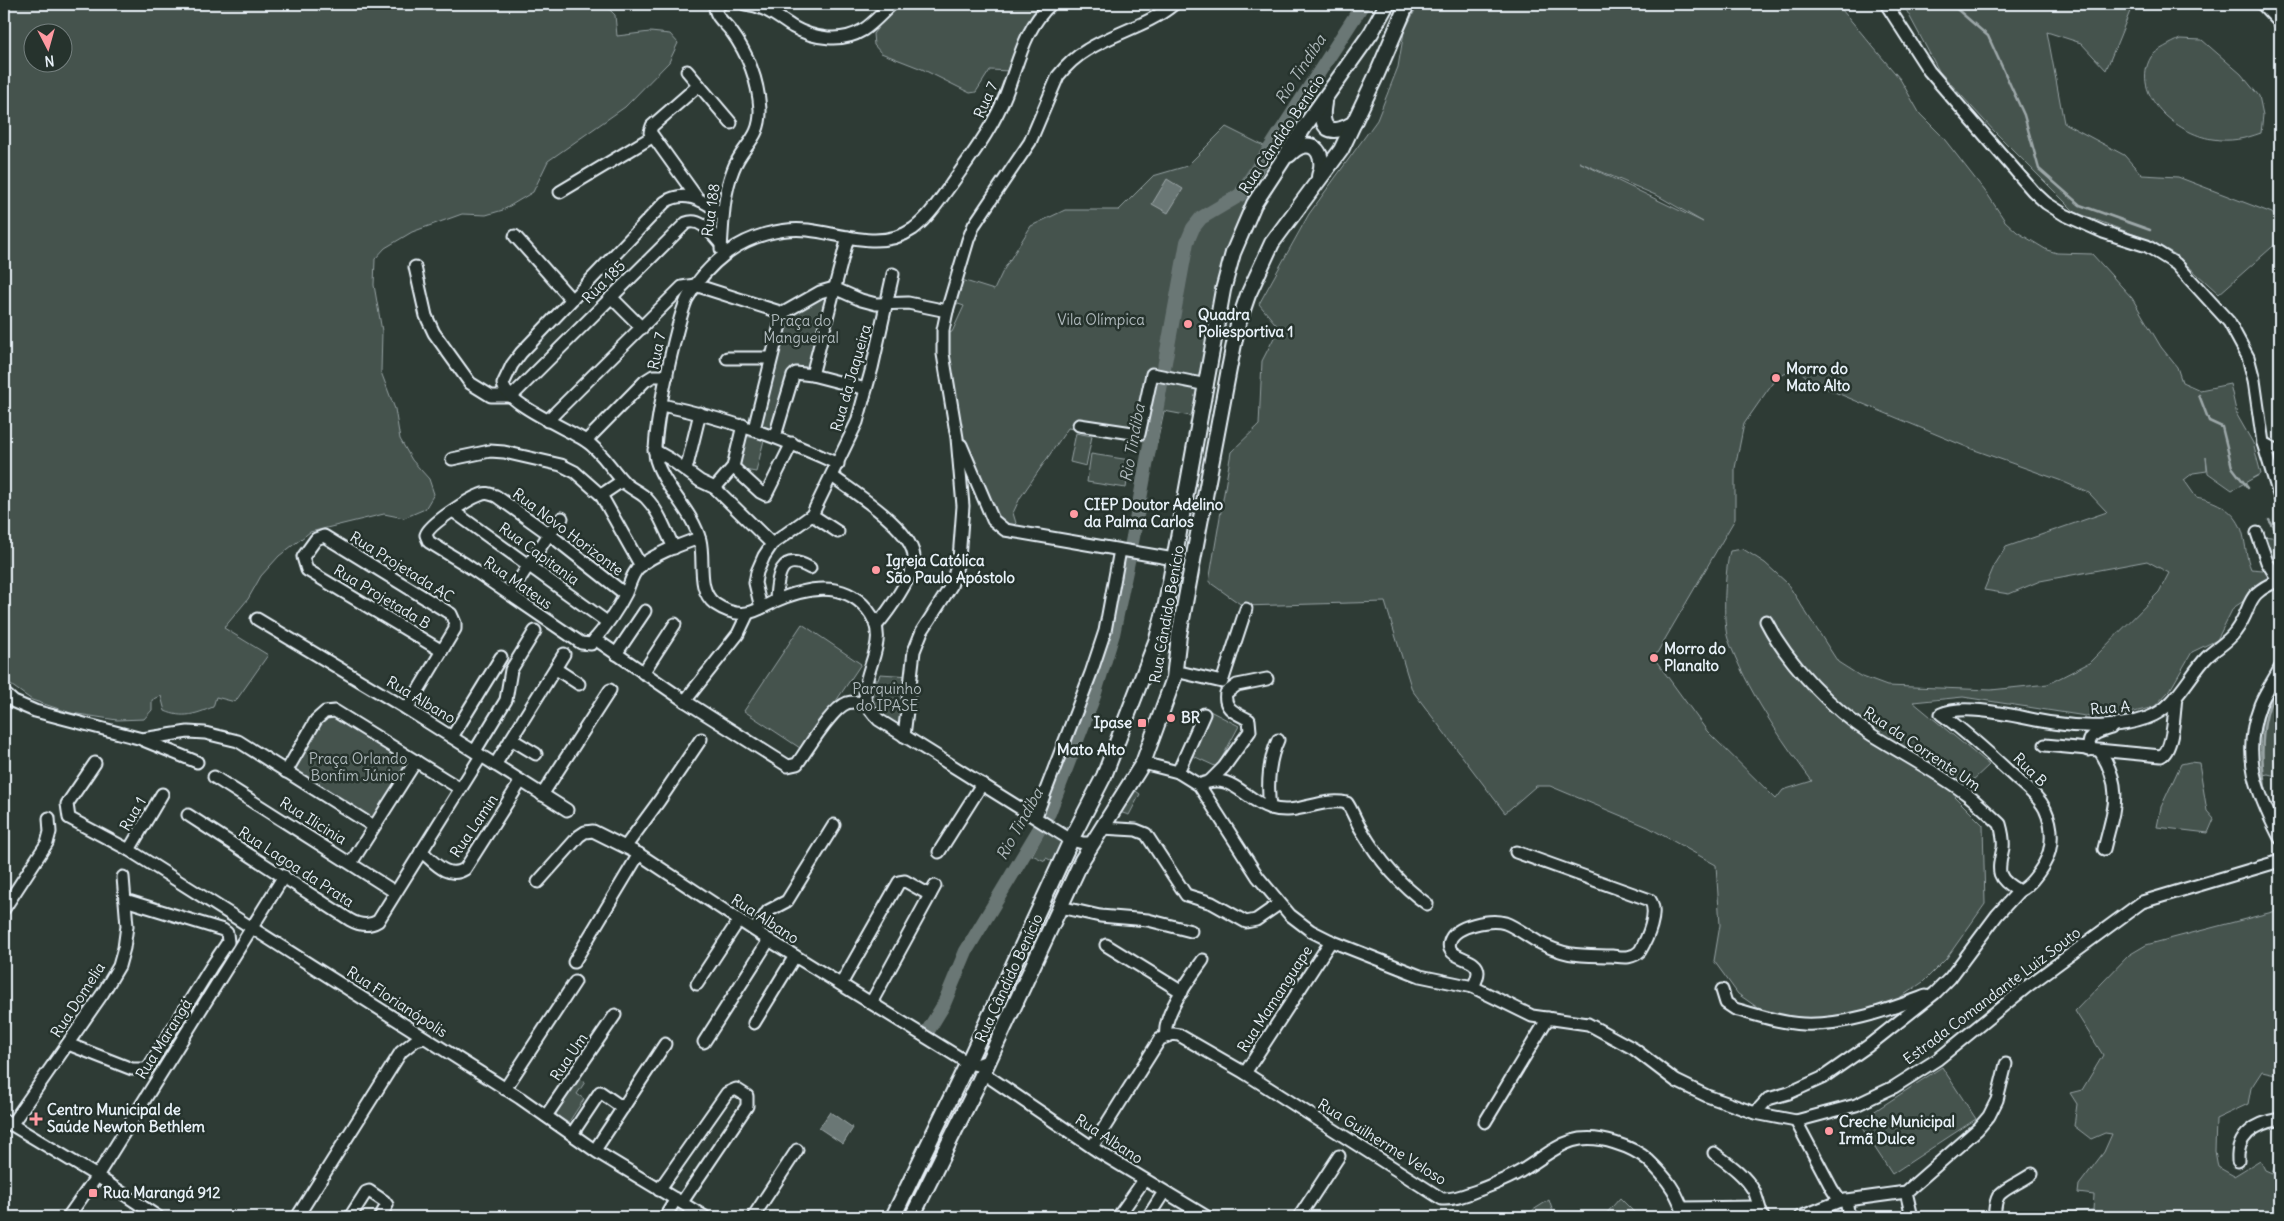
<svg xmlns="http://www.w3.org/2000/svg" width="2284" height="1221" viewBox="0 0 2284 1221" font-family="Delius,sans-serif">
<rect width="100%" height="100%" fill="#2e3b35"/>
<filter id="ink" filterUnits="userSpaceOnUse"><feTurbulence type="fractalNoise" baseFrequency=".02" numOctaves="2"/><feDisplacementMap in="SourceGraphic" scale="10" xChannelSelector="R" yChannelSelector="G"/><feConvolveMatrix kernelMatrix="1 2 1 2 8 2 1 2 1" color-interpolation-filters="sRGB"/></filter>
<g filter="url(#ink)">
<g fill="#45524e" stroke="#96a2a3" fill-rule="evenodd">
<path d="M 4,4 L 604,4 L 615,15 L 617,36 L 650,32 L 670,34 L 678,43 L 669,62 L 625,107 L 548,161 L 533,192 L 503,210 L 486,215 L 462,214 L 412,232 L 385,248 L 375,259 L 374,285 L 382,331 L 381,372 L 395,409 L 400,439 L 412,460 L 429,479 L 434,494 L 425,509 L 404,518 L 384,514 L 310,532 L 279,556 L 261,576 L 248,599 L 224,628 L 268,655 L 235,702 L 216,697 L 213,707 C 196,714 183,719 165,711 L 161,696 L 152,700 L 152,710 L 144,719 L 117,720 L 71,713 L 32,700 L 8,683 L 4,671 ZM 32,32 L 62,32 L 62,62 L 32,62 Z"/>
<polygon points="902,4 1041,4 1021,40 1010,71 990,70 976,92 970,93 922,69 881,53 874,45 873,34 883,21"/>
<path d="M 1418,4 L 1837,4 L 1900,79 L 1920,114 L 1941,135 L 1988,195 L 2005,221 L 2017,232 L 2047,250 L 2057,253 L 2092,254 L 2132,298 L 2161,347 L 2177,367 L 2182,382 L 2200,390 L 2230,384 L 2237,415 L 2253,443 L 2261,474 L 2232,490 L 2208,473 L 2206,457 L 2207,471 L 2193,473 L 2184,480 L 2196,497 C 2217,501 2237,511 2243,534 C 2246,546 2246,557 2251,569 L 2263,570 L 2277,579 L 2233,608 L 2217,640 L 2192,652 L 2170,690 L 2154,707 L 2126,714 L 2092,717 L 1963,697 L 1913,702 L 1989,765 L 1955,797 L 1983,825 L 1985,904 L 1946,959 L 1923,982 L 1898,999 L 1838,1022 L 1784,1026 L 1738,994 L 1714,961 L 1720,925 L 1716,865 L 1648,827 L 1550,786 L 1536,786 L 1505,813 L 1412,690 L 1385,602 L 1243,606 L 1209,582 L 1231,452 L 1259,425 L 1262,361 L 1279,328 L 1259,304 L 1309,214 L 1377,120 L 1398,67 L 1404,32 ZM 1579,162 L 1660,197 L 1703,222 ZM 1797,368 L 1813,383 L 1969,448 L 2059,480 L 2089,493 L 2107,512 L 2006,547 L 1994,566 L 1984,590 L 2009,594 L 2040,581 L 2147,561 L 2169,573 L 2159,592 L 2089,663 L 2048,684 L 1991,690 L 1887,686 L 1860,676 L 1838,662 L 1787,583 L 1765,563 L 1743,549 L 1730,551 C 1725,569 1722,622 1728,639 C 1747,690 1780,738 1812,781 L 1783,790 L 1776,799 L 1707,731 L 1654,658 L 1735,519 L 1735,468 L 1744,424 L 1776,378 Z"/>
<polygon points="1903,4 2133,4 2106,70 2081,43 2047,32 2064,123 2124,155 2142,175 2178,177 2272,213 2280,225 2280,240 2219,294 2176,255 2154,242 2075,212 1994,131 1939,71"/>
<path d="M 2180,39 L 2202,40 L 2241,74 L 2259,96 L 2263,115 L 2261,133 C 2244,139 2231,142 2212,139 C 2178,134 2129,95 2151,57 C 2156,50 2172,43 2180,39 Z"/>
<polygon points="1226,127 1282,155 1251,207 1196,417 1164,411 1157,443 1068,428 1020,498 1013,513 1016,523 1013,526 1000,524 956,434 943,334 952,332 964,306 955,303 962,280 994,290 1003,271 1031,226 1065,210 1119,210 1153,176 1187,166"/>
<polygon points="834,288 812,375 794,370 776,433 754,427 782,311"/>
<polygon points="1076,433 1092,436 1086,466 1070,462"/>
<polygon points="745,436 764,440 756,472 738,469"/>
<polygon points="1091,454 1130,460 1126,488 1087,482"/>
<polygon points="2262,536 2280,538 2280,573 2270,558"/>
<polygon points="802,624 861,664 803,750 744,711"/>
<polygon points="880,674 911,676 902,720 894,726 876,718 866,695 868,680 878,680"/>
<path d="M 2280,679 L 2280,777 L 2268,774 L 2263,775 C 2257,744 2261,705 2280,679 Z"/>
<polygon points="332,707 416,761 375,823 291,768 320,718"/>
<polygon points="1208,710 1239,726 1217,767 1189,754"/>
<polygon points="2190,762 2199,763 2207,811 2214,819 2208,833 2157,827 2161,807 2181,764"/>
<polygon points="1133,789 1140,794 1129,815 1119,812"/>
<polygon points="1046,829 1066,843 1055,862 1046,858 1045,861 1032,855"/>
<polygon points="2280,910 2280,1075 2262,1071 2251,1088 2248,1104 2216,1119 2215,1151 2218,1167 2234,1176 2260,1160 2265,1170 2272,1173 2280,1154 2280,1217 2060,1217 2066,1212 2093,1210 2094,1195 2078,1193 2079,1185 2104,1152 2112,1134 2105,1133 2091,1139 2074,1126 2077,1104 2070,1093 2082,1090 2103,1055 2075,1011 2129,955 2146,945"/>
<polygon points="1942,1067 1976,1119 1892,1174 1858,1122"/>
<polygon points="575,1076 585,1082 577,1094 584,1099 565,1128 549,1117"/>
<polygon points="1620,1198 1639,1217 1522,1217 1549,1200 1553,1212 1605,1215"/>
</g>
<g fill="#6b7775" stroke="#9da8a9">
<polygon points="1167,179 1183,189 1168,213 1152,204"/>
<polygon points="830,1112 853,1128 843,1144 819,1128"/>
</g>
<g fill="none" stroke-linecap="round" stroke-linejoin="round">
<g stroke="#9da8a9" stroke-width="2.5">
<polyline points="1951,4 1988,36 2024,115 2039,169 2080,205 2150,230"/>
<polyline points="2199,395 2209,421 2222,427 2232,467 2248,488"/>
<polyline points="2269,520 2275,529 2280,549"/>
<path d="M 2266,794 C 2260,757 2259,716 2280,683"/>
</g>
<polyline stroke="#6b7775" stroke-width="14" points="929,1029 943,1006 966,951 1049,813 1094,696 1113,634 1133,537 1187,242 1193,228 1201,218 1240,195 1363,4"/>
<g stroke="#e8f1f8" stroke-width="15">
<g id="minor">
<path d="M 745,4 C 765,6 777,17 793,27 C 814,39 842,43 863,30 C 874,23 883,12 892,4"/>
<path d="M 1051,4 C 1024,29 1019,61 1006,94 C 993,128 971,156 950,186 C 939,201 928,218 913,229 C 881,251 843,234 808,230 C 781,227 750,236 728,252 C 711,265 697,280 687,299 C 677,321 650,440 656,460 C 665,489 692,510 700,540 C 705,560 696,590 715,604 C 724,610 736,615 747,613 C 756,612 765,606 773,602 C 804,588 842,579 867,609 C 894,642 859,670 866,702 C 868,709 874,715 879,720 L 1071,840 L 1083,843 L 1092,843"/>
<polyline points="1886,4 1929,71 2033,191 2046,203 2065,215 2103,232 2147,246 2176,264 2229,322 2248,357 2254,380 2263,443 2280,498"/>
<polyline points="2262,4 2280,23"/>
<polyline points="687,71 731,123"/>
<polyline points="560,192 652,137"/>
<polyline points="698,199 650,132 652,126 699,85"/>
<polyline points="515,236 571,299"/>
<path d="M 721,249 C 723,222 723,195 733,170 C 742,145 761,140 760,109 C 758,80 748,54 731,31 C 726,24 715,17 715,7 L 721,4"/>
<polyline points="415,267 426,316 434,333 470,383 491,396 512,396"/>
<polyline points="611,297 642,328"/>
<polyline points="727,358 771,358"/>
<polyline points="812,375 848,237"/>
<path d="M 512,396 L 686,223 C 701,217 712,234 721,244"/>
<path d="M 662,405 C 727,419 777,436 838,464"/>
<polyline points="547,421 682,287 695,285 783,313"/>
<polyline points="1079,425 1139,434 1152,374 1207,385"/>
<polyline points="754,429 783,313 820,292 834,288 861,300 876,304 908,303 947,311"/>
<polyline points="775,436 793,376 796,373 812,375 866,389"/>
<polyline points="586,441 645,381 653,376 667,376"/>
<polyline points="2263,443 2280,452"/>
<polyline points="961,445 993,520 1005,530 1174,559"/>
<polyline points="654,450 670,459 700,481 715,488 772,544"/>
<polyline points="452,459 490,451 504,452 561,465 575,472 601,495 641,566"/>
<polyline points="733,467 760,492 766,495 792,443"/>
<polyline points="686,470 700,413"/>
<path d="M 832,476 C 853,492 915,530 914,559 C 913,577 888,612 876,626"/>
<polyline points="715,488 733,467 743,425"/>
<polyline points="601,495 622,481"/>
<polyline points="453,511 607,622"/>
<polyline points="812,515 838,532"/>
<polyline points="2257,533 2267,562 2279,581"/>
<path d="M 674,548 C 666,532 659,511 646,498 C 639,491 628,488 622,480 C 610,467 601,451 586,441 C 570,430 506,404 503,384 L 512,365 L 521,353 L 665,202 C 685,189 706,201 722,215"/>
<polyline points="510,594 549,534 562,518"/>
<path d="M 625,594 L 549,534 L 496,496 C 490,494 486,492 480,495 C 469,499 429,524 426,535 L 429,542 L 465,564 L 581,643 L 591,644 C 604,629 617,611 626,593 C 630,584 632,573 640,566 C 656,553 680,545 699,538"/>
<path d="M 776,600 C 777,577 780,551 810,568"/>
<polyline points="761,608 755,583 757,572 764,556 772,544 812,515 857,422 872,368 893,274"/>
<polyline points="257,619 407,709 567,810"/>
<path d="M 595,639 L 685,701 L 788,766 L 797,764 C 808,749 831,709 847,703 C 854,701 859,702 866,704"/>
<polyline points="616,654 645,611"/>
<path d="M 2280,668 C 2274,680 2265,692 2260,705 C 2241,756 2257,793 2280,838"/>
<polyline points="556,669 579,684"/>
<polyline points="1175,671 1222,682 1246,609"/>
<polyline points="643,673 675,624"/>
<polyline points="4,693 14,702 35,711 142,739 188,732 205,733 238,741 373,826"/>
<polyline points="685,701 738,634 748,613"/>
<polyline points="407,709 455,629 455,623 451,614 324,536 316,539 303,557 307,570 442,651"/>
<path d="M 904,736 L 914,651 L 922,631 L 951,586 L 959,559 L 963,506 L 957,438 L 943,354 L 943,330 L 947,311 L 968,240 L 974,225 L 1030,142 L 1058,76 C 1066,66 1075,57 1087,50 C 1115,32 1148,26 1174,4"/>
<polyline points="452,737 501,657"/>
<polyline points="511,739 536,754"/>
<polyline points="143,740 197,762"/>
<path d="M 2045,745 L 2161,756 C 2174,750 2174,711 2176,697"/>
<path d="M 2089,750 C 2087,734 2098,732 2111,728"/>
<polyline points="475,751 506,700 511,670 535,631"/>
<path d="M 2100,751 C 2124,789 2114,808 2104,849"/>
<polyline points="95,763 67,804 69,818 129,850 520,1098 597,1152 705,1217"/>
<polyline points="1143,763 1178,772 1199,785 1258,877 1290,915 1311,931 1331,941 1420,976 1473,987 1532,1016 1588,1024 1634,1049 1676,1081 1707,1096 1755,1113 1796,1121 1856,1105 1894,1087 1938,1059 2029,985 2142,902 2280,861"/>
<polyline points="495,765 564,654"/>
<polyline points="286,772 316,720 325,712 335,711 459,788"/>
<polyline points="1178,772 1204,714"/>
<polyline points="214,777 395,892"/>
<path d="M 1211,780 L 1224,767 L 1250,731 L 1249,720 C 1236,713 1223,709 1226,693 L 1237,685 L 1267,679"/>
<path d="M 1199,785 C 1233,770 1244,801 1271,808 C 1297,816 1321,797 1347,803 C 1353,812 1356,822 1362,831 C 1379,860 1399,884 1427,904"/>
<polyline points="542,795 610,690"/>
<path d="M 1270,808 C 1267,784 1268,762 1278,740"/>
<path d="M 188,815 L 350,920 C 359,925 368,927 378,921 L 481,756"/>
<polyline points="1036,816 1091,673 1105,631 1120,550"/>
<polyline points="1102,828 1136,830 1146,834 1186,895 1212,903 1246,922 1256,920 1279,904"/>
<polyline points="626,846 659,801 701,739"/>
<polyline points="129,850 162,794"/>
<path d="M 421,851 C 434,862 447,880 465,869 L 521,781"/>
<polyline points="939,852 982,784"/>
<polyline points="351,863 416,761"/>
<polyline points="538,882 579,836 585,832 593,831 639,854 769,940 968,1063 977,1065 988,1061"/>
<path d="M 2019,891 C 2030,886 2038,874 2044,864 C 2054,847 2053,826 2045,809 C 2039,797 2028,789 2019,781 C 1993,757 1969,734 1941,714 C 1967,702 2024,719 2053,723 C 2083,728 2119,728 2147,718 C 2175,709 2188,677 2207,657 C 2216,648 2228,642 2235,632 C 2255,605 2242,595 2280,580"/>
<polyline points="1060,907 1100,916 1148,920 1191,931"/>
<polyline points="4,909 47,843 50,832 49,818"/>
<polyline points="755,930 768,911 787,901 834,825"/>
<polyline points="1106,945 1182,992"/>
<polyline points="574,962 639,854"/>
<polyline points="697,984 739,920"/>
<polyline points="841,984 899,882 905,881 930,895"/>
<path d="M 1473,987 C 1475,983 1478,977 1478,972 C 1478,956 1444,960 1450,941 C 1455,925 1491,919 1505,923 C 1516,927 1527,936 1538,942 C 1567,957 1580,955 1612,956 C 1623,957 1632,959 1640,951 C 1647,939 1659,913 1650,900 L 1516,852"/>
<path d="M 1722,990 L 1726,1003 L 1735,1009 C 1757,1015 1780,1023 1803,1024 C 1845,1026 1887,1010 1926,996"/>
<polyline points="871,1003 935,886"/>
<polyline points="754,1023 795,956"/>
<path d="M 1166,1036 C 1162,1015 1191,977 1203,960"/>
<polyline points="704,1042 769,940"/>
<polyline points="68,1044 132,1069 145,1069 150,1065 211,967 228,942 227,933 223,930 125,900"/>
<polyline points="983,1073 1099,1152 1207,1217"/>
<polyline points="1245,1073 1331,941"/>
<polyline points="505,1089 575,982"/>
<path d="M 1755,1113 L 1768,1099 L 1789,1093 L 1822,1078 L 1868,1046 L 1935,993 L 1950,978 L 1997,915 L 2019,891 C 1995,878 1998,871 2003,848 C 2004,840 2002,831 2000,824 C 1990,815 1980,805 1969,796 C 1939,773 1904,755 1872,735 C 1832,709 1788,664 1766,621"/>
<polyline points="546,1116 615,1015"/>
<polyline points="4,1120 97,1176 158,1217"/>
<polyline points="1796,1121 1832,1189 1840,1201"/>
<polyline points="1485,1122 1548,1018"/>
<polyline points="11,1125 103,993 119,966 124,948 127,926 123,877"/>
<polyline points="572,1134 600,1092 623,1108"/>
<path d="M 1092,1147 L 1160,1039 L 1173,1034 L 1179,1035 L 1245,1073 L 1442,1199 C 1455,1200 1467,1194 1479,1190 C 1494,1184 1508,1179 1521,1171 C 1556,1150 1570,1129 1615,1143 C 1628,1147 1638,1151 1648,1160 C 1665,1176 1680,1194 1684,1217"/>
<polyline points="595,1150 665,1044"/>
<path d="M 1714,1153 C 1729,1164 1745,1175 1754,1191 C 1758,1200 1759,1209 1763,1217"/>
<path d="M 2238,1161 C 2236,1134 2257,1123 2280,1119"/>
<polyline points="659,1190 727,1093 736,1089 747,1096 747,1106 682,1202"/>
<polyline points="1906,1192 1912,1217"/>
<polyline points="1846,1200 1849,1217"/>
<polyline points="1682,1208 1758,1207"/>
<polyline points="68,1217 97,1176 284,876"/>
<polyline points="297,1217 401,1052 416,1040 424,1038"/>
<polyline points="350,1217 366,1192 369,1191 384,1201 387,1205 380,1217"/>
<polyline points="665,1217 676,1199"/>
<polyline points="753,1217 797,1150"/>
<polyline points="1118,1217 1144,1180"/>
<polyline points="1148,1217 1164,1192"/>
<polyline points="1299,1217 1339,1156"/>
<polyline points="1800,1217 1840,1201 1906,1192 1978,1129 1989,1116 1997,1100 2006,1064"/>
<path d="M 1994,1217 C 1995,1211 1995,1202 1998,1197 C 2001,1190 2024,1180 2032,1174"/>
</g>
</g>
<g stroke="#e8f1f8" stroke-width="18">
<g id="major">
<path d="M 1324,103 C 1319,130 1330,137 1354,123"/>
<path d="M 1289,155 C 1309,134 1328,151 1319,176"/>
<polyline points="893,1217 972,1054 1071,840 1104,776 1157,639 1166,604 1223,290 1233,253 1254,204 1305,126 1371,33 1387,4"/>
<polyline points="912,1217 976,1088 1082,860 1143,763 1174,678 1179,635 1229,369 1238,324 1248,295 1272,243 1341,150 1377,74 1407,4"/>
</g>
</g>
<use href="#minor" stroke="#26332d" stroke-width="11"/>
<use href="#major" stroke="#26332d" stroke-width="14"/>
</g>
</g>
<g fill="#ff9aa2" stroke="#26332d" stroke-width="2">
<circle cx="1188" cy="324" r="5"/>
<circle cx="1776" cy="378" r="5"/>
<circle cx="1074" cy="514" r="5"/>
<circle cx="876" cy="570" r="5"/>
<circle cx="1654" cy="658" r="5"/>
<circle cx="1171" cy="718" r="5"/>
<rect x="1137" y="718" width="10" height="10" rx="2.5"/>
<path d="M33.5 1111.5h5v5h5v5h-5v5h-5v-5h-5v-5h5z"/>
<circle cx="1829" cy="1131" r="5"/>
<rect x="88" y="1188" width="10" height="10" rx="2.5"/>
</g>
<g text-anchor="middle" stroke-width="5" stroke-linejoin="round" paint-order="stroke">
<g font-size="15" fill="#e8f1f8" stroke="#26332d">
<text transform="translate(986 100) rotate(-66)" y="5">Rua 7</text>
<text transform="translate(1282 134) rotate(-56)" y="5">Rua Cândido Benício</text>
<text transform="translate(711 210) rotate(-82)" y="5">Rua 188</text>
<text transform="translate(604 282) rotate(-45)" y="5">Rua 185</text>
<text transform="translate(657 351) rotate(-78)" y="5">Rua 7</text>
<text transform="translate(851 378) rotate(-74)" y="5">Rua da Jaqueira</text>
<text transform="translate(568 532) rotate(37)" y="5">Rua Novo Horizonte</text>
<text transform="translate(539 554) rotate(36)" y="5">Rua Capitania</text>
<text transform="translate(402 567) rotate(32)" y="5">Rua Projetada AC</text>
<text transform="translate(518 583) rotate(35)" y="5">Rua Mateus</text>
<text transform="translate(382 597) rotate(31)" y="5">Rua Projetada B</text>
<text transform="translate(1167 614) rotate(-80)" y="5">Rua Cândido Benício</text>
<text transform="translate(421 700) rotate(31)" y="5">Rua Albano</text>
<text transform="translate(2110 708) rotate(-4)" y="5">Rua A</text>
<text transform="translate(1922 749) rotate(34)" y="5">Rua da Corrente Um</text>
<text transform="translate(2030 770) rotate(45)" y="5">Rua B</text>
<text transform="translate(133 814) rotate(-60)" y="5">Rua 1</text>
<text transform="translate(313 821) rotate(32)" y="5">Rua Ilicinia</text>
<text transform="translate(474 826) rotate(-56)" y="5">Rua Lamin</text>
<text transform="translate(296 867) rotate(33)" y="5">Rua Lagoa da Prata</text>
<text transform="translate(765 919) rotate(33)" y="5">Rua Albano</text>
<text transform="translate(1009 978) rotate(-65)" y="5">Rua Cândido Benício</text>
<text transform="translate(1992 996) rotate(-37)" y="5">Estrada Comandante Luiz Souto</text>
<text transform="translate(1275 999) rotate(-57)" y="5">Rua Mamanguape</text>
<text transform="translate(78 1000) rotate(-57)" y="5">Rua Domelia</text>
<text transform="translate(397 1002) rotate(33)" y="5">Rua Florianópolis</text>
<text transform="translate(164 1039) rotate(-58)" y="5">Rua Marangá</text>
<text transform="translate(569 1057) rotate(-56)" y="5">Rua Um</text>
<text transform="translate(1109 1139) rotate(33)" y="5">Rua Albano</text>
<text transform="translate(1382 1142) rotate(32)" y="5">Rua Guilherme Veloso</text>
</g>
<g font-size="15" font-weight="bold" fill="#e8f1f8" stroke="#26332d" text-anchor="start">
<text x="1198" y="320">Quadra<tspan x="1198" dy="17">Poliesportiva 1</tspan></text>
<text x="1786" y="374">Morro do<tspan x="1786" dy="17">Mato Alto</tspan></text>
<text x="1084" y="510">CIEP Doutor Adelino<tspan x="1084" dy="17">da Palma Carlos</tspan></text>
<text x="886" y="566">Igreja Católica<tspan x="886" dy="17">São Paulo Apóstolo</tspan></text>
<text x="1664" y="654">Morro do<tspan x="1664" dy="17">Planalto</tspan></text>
<text x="1181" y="723">BR</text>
<text x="1132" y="728" text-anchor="end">Ipase</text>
<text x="47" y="1115">Centro Municipal de<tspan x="47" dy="17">Saúde Newton Bethlem</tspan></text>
<text x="1839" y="1127">Creche Municipal<tspan x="1839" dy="17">Irmã Dulce</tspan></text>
<text x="103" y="1198">Rua Marangá 912</text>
</g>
<g font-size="15" fill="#afb9bc" stroke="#26332d">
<text x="1101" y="325">Vila Olímpica</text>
<text x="801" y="326">Praça do<tspan x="801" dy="17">Mangueiral</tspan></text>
<text x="887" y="694">Parquinho<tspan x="887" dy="17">do IPASE</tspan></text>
<text x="358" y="764">Praça Orlando<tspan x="358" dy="17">Bonfim Júnior</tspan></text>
</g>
<g font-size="16" font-style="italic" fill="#b0babd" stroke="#26332d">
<text transform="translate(1300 69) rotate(-57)" y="6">Rio Tindiba</text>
<text transform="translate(1132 443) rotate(-80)" y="6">Rio Tindiba</text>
<text transform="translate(1019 824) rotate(-61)" y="6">Rio Tindiba</text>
</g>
<g font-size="16" font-weight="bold" fill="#e8f1f8" stroke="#26332d">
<text x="1091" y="755">Mato Alto</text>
</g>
</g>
<rect width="2284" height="1221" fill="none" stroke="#26332d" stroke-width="20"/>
<rect x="10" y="10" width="2264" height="1201" fill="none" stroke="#e8f1f8" stroke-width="2" filter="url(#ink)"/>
<g transform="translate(48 48) rotate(174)"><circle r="24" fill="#26332d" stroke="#747f7e"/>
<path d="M0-4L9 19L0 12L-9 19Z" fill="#ff9aa2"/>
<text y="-8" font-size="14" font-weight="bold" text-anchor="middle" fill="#e8f1f8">N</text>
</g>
</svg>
